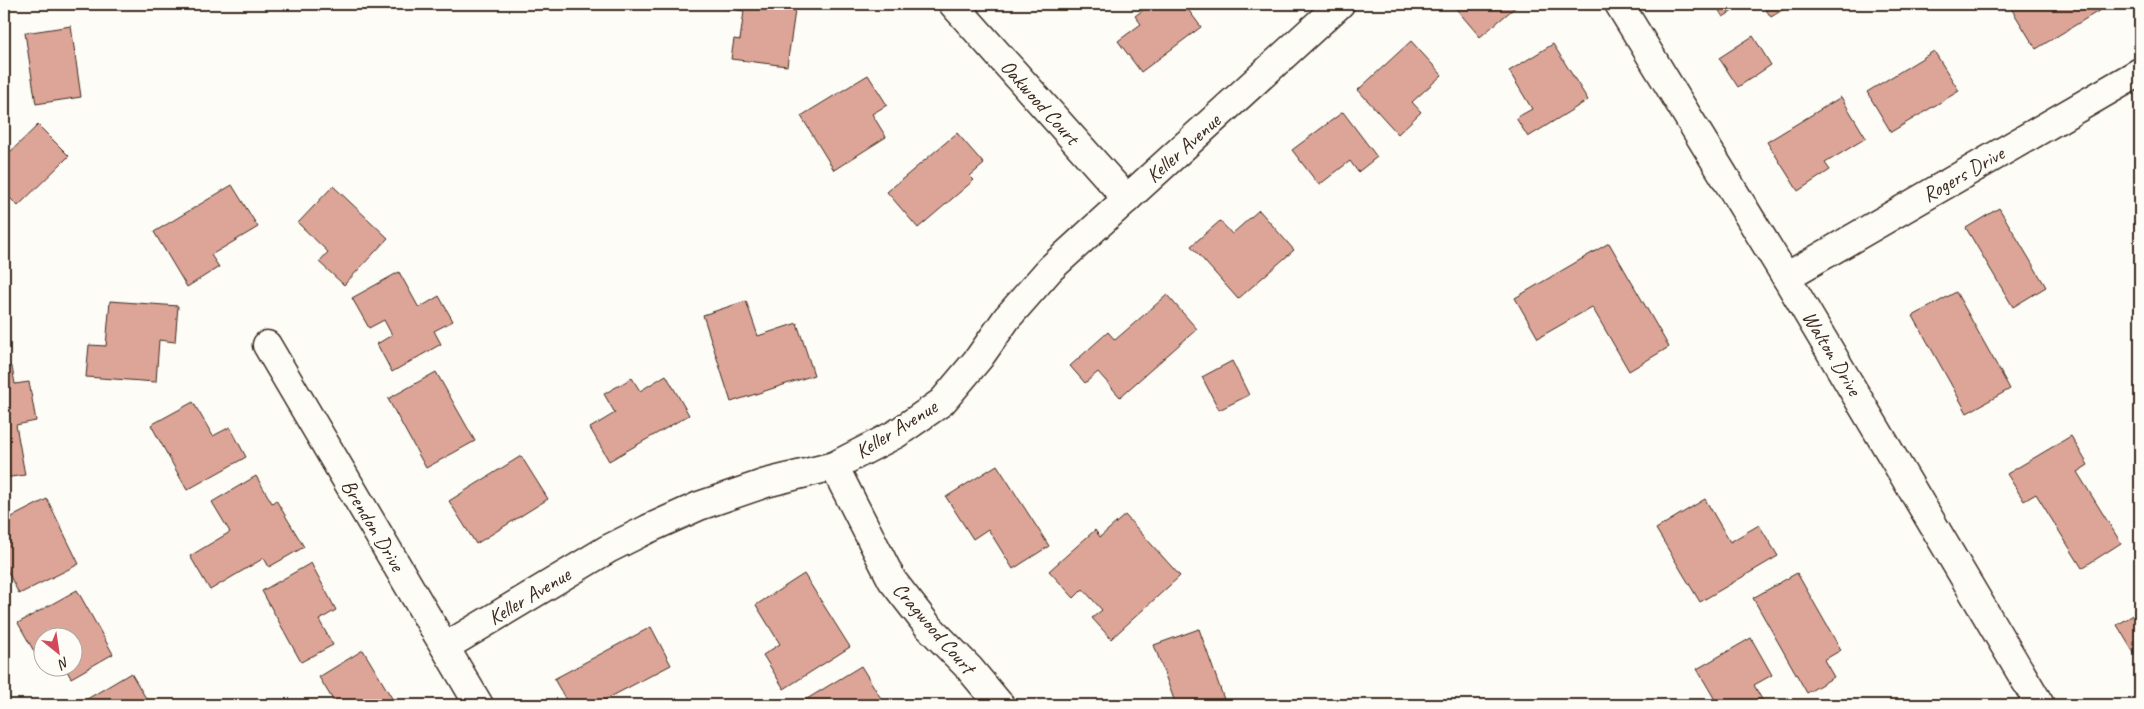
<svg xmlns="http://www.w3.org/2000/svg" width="2144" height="709" viewBox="0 0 2144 709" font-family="Caveat,sans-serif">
<rect width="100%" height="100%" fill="#fdfcf7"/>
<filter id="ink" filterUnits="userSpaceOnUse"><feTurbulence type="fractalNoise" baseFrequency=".02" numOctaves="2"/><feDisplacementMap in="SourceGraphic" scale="10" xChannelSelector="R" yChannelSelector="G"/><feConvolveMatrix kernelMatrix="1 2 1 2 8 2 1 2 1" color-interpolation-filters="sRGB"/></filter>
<g filter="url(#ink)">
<g fill="#dda598" stroke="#3b2a1e">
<polygon points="725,4 796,4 787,66 731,59 734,39 740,40 744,11 724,8"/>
<polygon points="1151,4 1184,4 1201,27 1141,72 1118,41 1141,24 1135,16"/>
<polygon points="1452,4 1519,4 1480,37"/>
<polygon points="1715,4 1744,4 1723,17"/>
<polygon points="1762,4 1792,4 1771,17"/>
<polygon points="2011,4 2110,4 2036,49 2009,5"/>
<polygon points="71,26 81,97 36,104 25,33"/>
<polygon points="1753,36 1771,65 1738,87 1719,58"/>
<polygon points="1411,41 1442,75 1412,102 1421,112 1398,134 1358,90"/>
<polygon points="1553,44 1588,100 1528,137 1516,118 1532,109 1509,71"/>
<polygon points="1934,51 1959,91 1891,132 1867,92"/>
<polygon points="868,75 887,105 872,114 886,137 834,170 801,116"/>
<polygon points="1841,97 1866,138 1825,163 1830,170 1798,191 1767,142"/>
<polygon points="1343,112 1377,157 1358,172 1350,161 1319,185 1292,150"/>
<polygon points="38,125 69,156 18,206 4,192 4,158"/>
<polygon points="957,133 984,164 970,176 974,180 918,228 887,192"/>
<polygon points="232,185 258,227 211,255 219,267 187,287 154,232"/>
<polygon points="333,186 388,238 344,285 319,262 328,252 298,223"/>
<polygon points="1999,208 2046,287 2013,307 1966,228"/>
<polygon points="1259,210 1294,250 1238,299 1191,246 1220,221 1232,234"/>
<polygon points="1609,243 1669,347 1629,371 1592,307 1538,338 1515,298"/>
<polygon points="399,272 419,308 439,296 453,321 434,331 441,344 392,372 377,344 392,335 384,320 369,328 352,298"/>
<polygon points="1956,292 2010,389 1967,413 1913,316"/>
<polygon points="1167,295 1197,329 1120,397 1098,372 1085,383 1070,366 1108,332 1115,340"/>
<polygon points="110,301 178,306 175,342 159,340 156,382 86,377 89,345 106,346"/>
<polygon points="746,301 758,336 797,323 814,375 731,402 703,315"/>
<polygon points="1232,361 1249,395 1219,410 1202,377"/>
<polygon points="12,367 15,384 29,382 36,421 16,425 25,475 4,478 4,368"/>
<polygon points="436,372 475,441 426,468 388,399"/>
<polygon points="666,375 689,415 609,461 590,428 615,413 604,394 632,378 640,391"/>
<polygon points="193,402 213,436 230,427 246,457 187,490 151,425"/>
<polygon points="2071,436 2088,465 2077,472 2121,543 2082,568 2036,494 2024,501 2007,474"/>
<polygon points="521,456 548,499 476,544 449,501"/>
<polygon points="997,465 1049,546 1013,569 988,529 973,539 946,497"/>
<polygon points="256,476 272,503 276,500 304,547 269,567 264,558 210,590 190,556 230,532 212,502"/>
<polygon points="47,499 79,564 19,594 4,564 4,521"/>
<polygon points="1705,499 1730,542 1759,525 1778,556 1700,602 1656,529"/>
<polygon points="1125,515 1180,576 1111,639 1092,618 1102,610 1083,589 1074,598 1049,571 1095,530 1100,537"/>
<polygon points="311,563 336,610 319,620 333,645 301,662 262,591"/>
<polygon points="1797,573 1841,650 1824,660 1834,677 1807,693 1753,598"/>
<polygon points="804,574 850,647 784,689 763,655 780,644 756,605"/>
<polygon points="77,590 113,654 71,678 64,666 72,666 72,636 42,636 42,649 35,653 18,623"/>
<polygon points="2140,611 2140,663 2117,625"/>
<polygon points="651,627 671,665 595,705 569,705 554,679"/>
<polygon points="1199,629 1226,705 1176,705 1154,645"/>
<polygon points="1751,638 1772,675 1754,685 1765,705 1714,705 1717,703 1697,669"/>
<polygon points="363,650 396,705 336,705 319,677"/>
<polygon points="861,666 882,700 873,705 797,705"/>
<polygon points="131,673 150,705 77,705"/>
</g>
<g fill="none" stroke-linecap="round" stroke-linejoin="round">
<g stroke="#3b2a1e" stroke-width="31">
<g id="street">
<polyline points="953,4 1127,199"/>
<polyline points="1619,4 1786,277 2040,705"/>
<polyline points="1786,277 2140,72"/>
<polyline points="267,345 479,705"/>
<polyline points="834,466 892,580 927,625 969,668 1000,705"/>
<polyline points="445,647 608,549 648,529 699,506 766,483 834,466 896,434 942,402 979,358 1007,318 1050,269 1340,4"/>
</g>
</g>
<use href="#street" stroke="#fdfcf7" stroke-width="28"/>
</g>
</g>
<g text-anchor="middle" stroke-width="5" stroke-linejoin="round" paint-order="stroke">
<g font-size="21" fill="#3b2a1e" stroke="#fdfcf7">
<text transform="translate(1040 102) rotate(48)" y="7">Oakwood Court</text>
<text transform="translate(1183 148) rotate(-42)" y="7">Keller Avenue</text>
<text transform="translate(1963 174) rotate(-30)" y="7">Rogers Drive</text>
<text transform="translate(1832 353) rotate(59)" y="7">Walton Drive</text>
<text transform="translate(896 429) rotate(-32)" y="7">Keller Avenue</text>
<text transform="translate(373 525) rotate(59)" y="7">Brendon Drive</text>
<text transform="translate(529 596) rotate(-31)" y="7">Keller Avenue</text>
<text transform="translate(934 628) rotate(49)" y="7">Cragwood Court</text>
</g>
</g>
<rect width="2144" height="709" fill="none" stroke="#fdfcf7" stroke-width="20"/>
<rect x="10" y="10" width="2124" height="689" fill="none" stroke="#3b2a1e" stroke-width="2" filter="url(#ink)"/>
<g transform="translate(58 652) rotate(150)"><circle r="24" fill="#fdfcf7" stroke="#afa8a0"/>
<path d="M0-4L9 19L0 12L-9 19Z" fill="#d1495b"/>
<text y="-8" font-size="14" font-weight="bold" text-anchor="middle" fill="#3b2a1e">N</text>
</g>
</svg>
